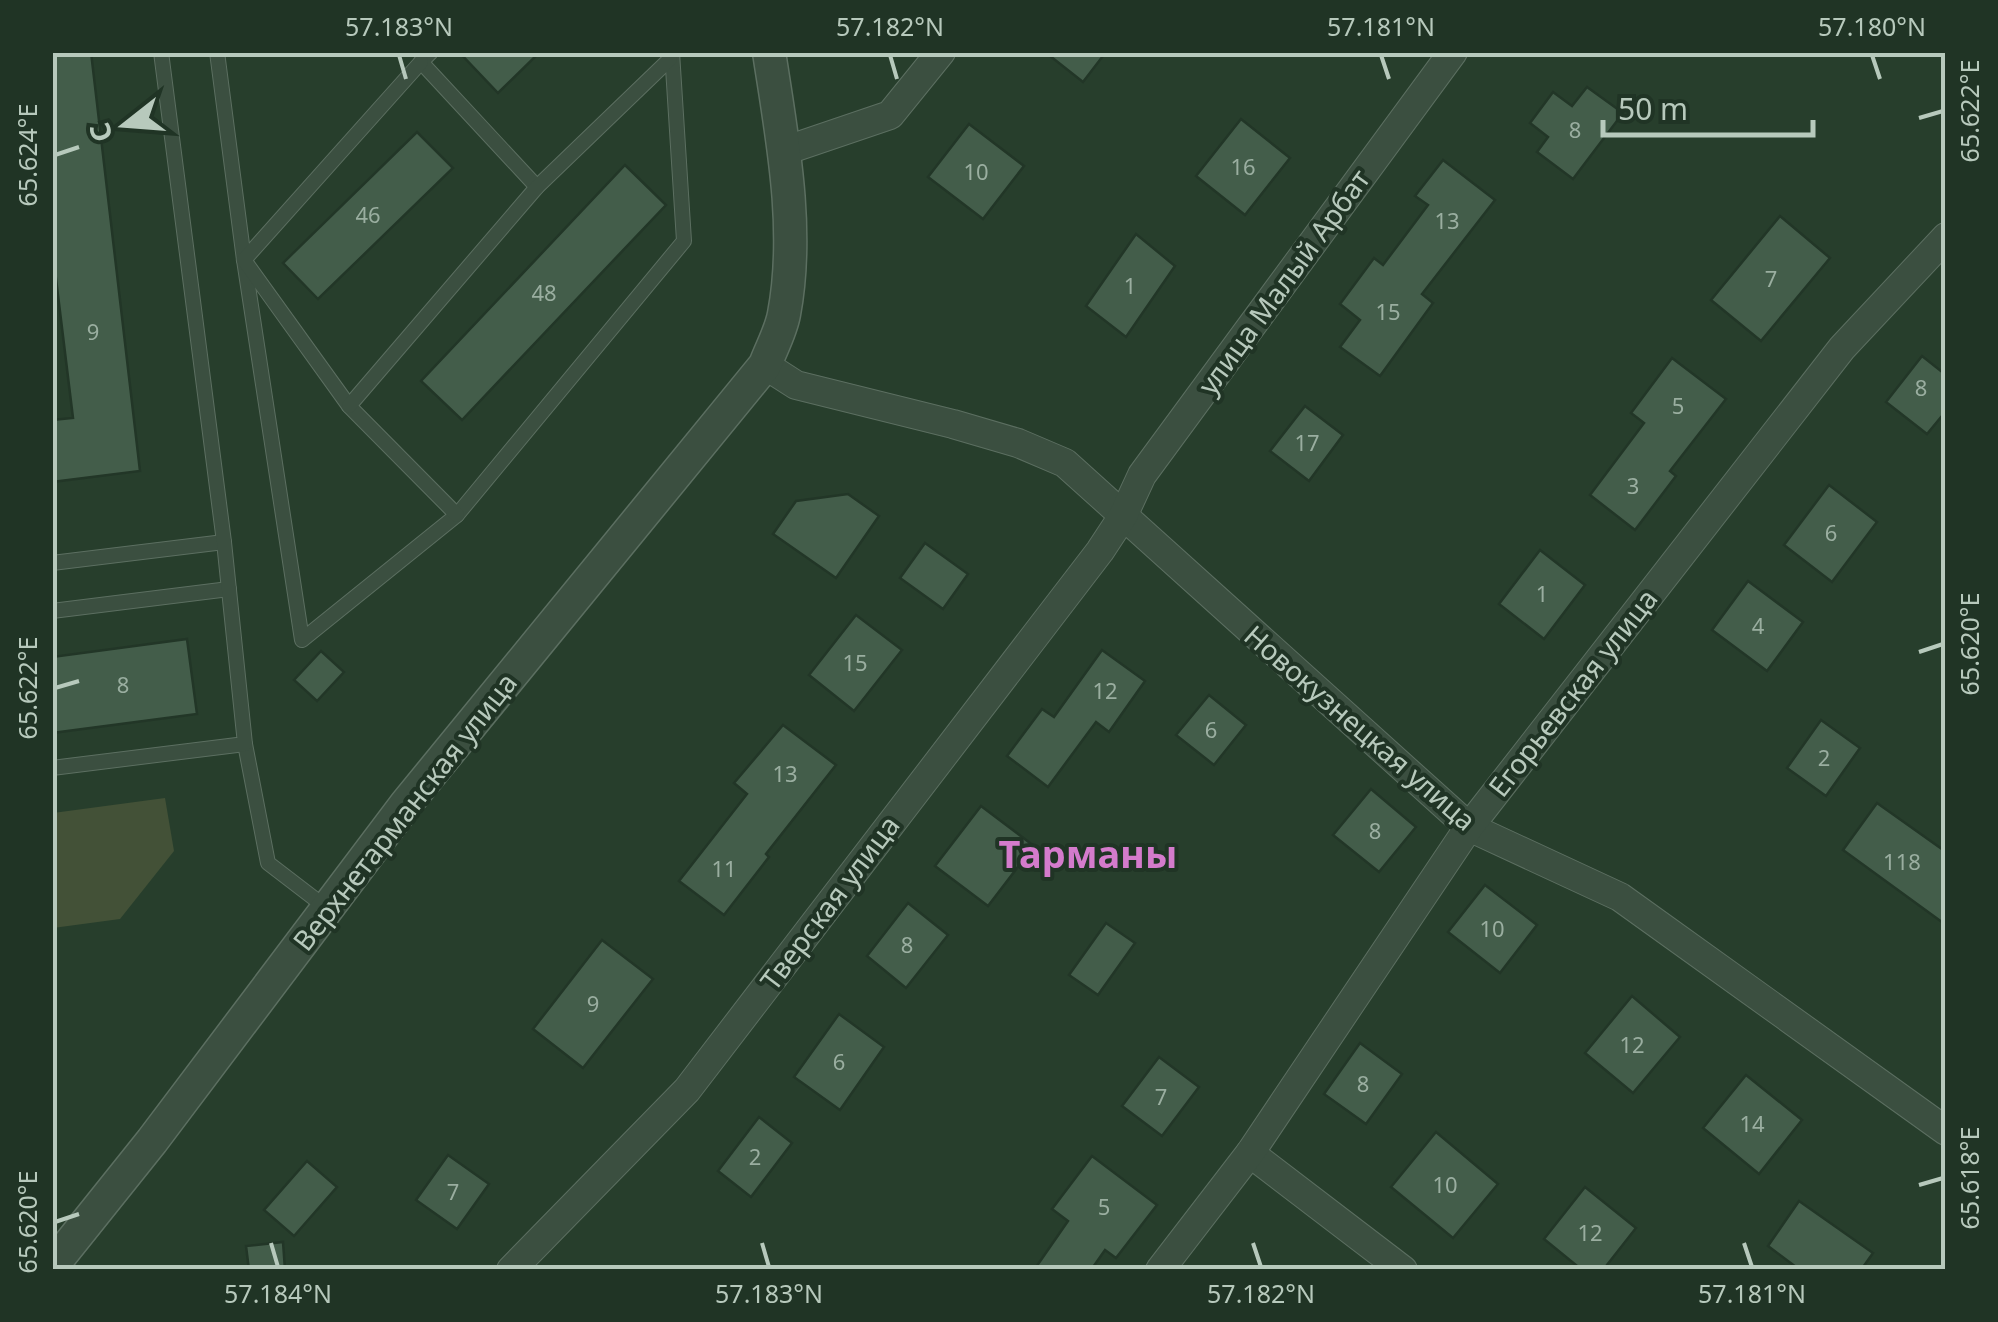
<svg xmlns="http://www.w3.org/2000/svg" width="1998" height="1322" viewBox="0 0 1998 1322" font-family="'Noto Sans',sans-serif">
<rect width="100%" height="100%" fill="#273e2c"/>
<polygon fill="#435137" points="165,798 174,851 120,919 53,928 53,813"/>
<g fill="#435d4a" stroke="#223627" stroke-width="2.5">
<polygon points="52,52 91,52 140,471 52,482 52,420 73,418 52,246"/>
<polygon points="459,52 540,52 498,93"/>
<polygon points="1045,52 1106,52 1083,82"/>
<polygon points="1587,87 1623,113 1573,179 1537,152 1548,137 1530,123 1553,92 1572,106"/>
<polygon points="1241,119 1290,158 1245,215 1196,176"/>
<polygon points="969,124 1024,166 983,219 928,177"/>
<polygon points="417,132 453,168 318,299 283,263"/>
<polygon points="1443,160 1495,200 1422,294 1433,303 1380,376 1340,347 1360,320 1340,304 1374,258 1383,265 1428,205 1415,196"/>
<polygon points="625,165 666,205 462,420 421,381"/>
<polygon points="1780,216 1830,258 1761,341 1711,300"/>
<polygon points="1136,234 1175,266 1126,337 1086,306"/>
<polygon points="1922,356 1946,375 1946,411 1927,434 1886,402"/>
<polygon points="1672,358 1726,399 1670,471 1676,476 1635,530 1590,495 1644,423 1631,413"/>
<polygon points="1305,406 1343,435 1309,481 1270,451"/>
<polygon points="1829,485 1877,522 1832,582 1784,545"/>
<polygon points="848,494 879,516 836,578 773,534 796,501"/>
<polygon points="925,543 968,574 943,609 900,578"/>
<polygon points="1540,550 1585,585 1544,639 1499,604"/>
<polygon points="1748,581 1803,622 1767,671 1712,630"/>
<polygon points="856,615 902,650 854,711 809,675"/>
<polygon points="187,639 197,714 52,733 52,657"/>
<polygon points="1102,650 1145,681 1109,732 1096,722 1048,787 1007,756 1042,709 1054,717"/>
<polygon points="321,651 344,672 317,701 294,680"/>
<polygon points="1209,695 1246,725 1214,765 1176,735"/>
<polygon points="1821,720 1860,748 1826,796 1787,768"/>
<polygon points="783,725 836,765 766,854 769,857 724,915 679,881 747,794 734,783"/>
<polygon points="1371,789 1416,827 1379,872 1333,835"/>
<polygon points="1877,803 1946,852 1946,925 1843,850"/>
<polygon points="981,806 1034,846 988,906 935,866"/>
<polygon points="1485,885 1537,925 1500,973 1448,932"/>
<polygon points="908,903 948,935 906,988 867,956"/>
<polygon points="1106,923 1135,943 1098,995 1069,975"/>
<polygon points="602,940 653,979 583,1068 533,1029"/>
<polygon points="1632,996 1680,1037 1633,1093 1585,1053"/>
<polygon points="839,1014 884,1047 840,1110 794,1077"/>
<polygon points="1360,1043 1402,1074 1366,1124 1324,1094"/>
<polygon points="1159,1057 1199,1087 1162,1136 1122,1106"/>
<polygon points="1746,1075 1802,1120 1759,1174 1703,1128"/>
<polygon points="759,1117 792,1143 751,1197 718,1171"/>
<polygon points="1436,1132 1498,1184 1453,1238 1391,1187"/>
<polygon points="448,1155 489,1184 457,1229 416,1200"/>
<polygon points="1092,1156 1157,1205 1116,1258 1105,1250 1091,1270 1034,1270 1068,1221 1052,1209"/>
<polygon points="307,1161 337,1187 294,1236 264,1210"/>
<polygon points="1585,1187 1636,1228 1603,1270 1582,1270 1544,1239"/>
<polygon points="1799,1201 1873,1253 1861,1270 1800,1270 1768,1246"/>
<polygon points="283,1242 285,1270 249,1270 246,1246"/>
</g>
<g fill="none" stroke-linecap="round" stroke-linejoin="round">
<g stroke="#5c6f61" stroke-width="16">
<g id="service">
<polyline points="217,52 244,260 302,640 457,515 684,241 672,52"/>
<polyline points="431,52 421,62 537,187"/>
<polyline points="421,62 244,260 349,406 457,515"/>
<polyline points="349,406 537,187 670,59"/>
<polyline points="52,563 224,542"/>
<polyline points="52,611 229,589"/>
<polyline points="245,744 268,863 328,909"/>
<polyline points="52,768 245,744 224,542 161,52"/>
</g>
</g>
<g stroke="#5c6f61" stroke-width="30">
<g id="minor">
<polyline points="784,151 890,115 941,52"/>
<polyline points="765,365 796,385 953,424 1018,443 1065,463 1469,827 1620,897 1946,1131"/>
<polyline points="1250,1153 1403,1270"/>
<polyline points="511,1270 687,1090 1100,551 1123,516 1142,475 1453,52"/>
<polyline points="1160,1270 1250,1153 1469,827 1842,348 1946,237"/>
</g>
</g>
<g stroke="#5c6f61" stroke-width="35">
<path id="tertiary" d="M 52,1266 L 152,1141 L 406,804 L 765,365 C 771,349 781,331 784,314 C 800,229 782,137 769,52"/>
</g>
<use href="#service" stroke="#3b4f40" stroke-width="14"/>
<use href="#minor" stroke="#3b4f40" stroke-width="28"/>
<use href="#tertiary" stroke="#3b4f40" stroke-width="32"/>
</g>
<path fill="none" stroke="#b7c9bc" stroke-width="4" d="M 399,55 L 406,79M 890,55 L 897,79M 1381,55 L 1389,79M 1872,55 L 1880,79M 1919,118 L 1943,111M 55,155 L 79,147M 1919,652 L 1943,644M 55,688 L 79,681M 1919,1185 L 1943,1178M 55,1222 L 79,1214M 271,1243 L 278,1267M 762,1243 L 769,1267M 1253,1243 L 1261,1267M 1744,1243 L 1752,1267"/>
<g text-anchor="middle" stroke-width="8" stroke-linejoin="round" paint-order="stroke">
<g font-size="22" fill="#9aaea0">
<text x="1575" y="138">8</text>
<text x="1243" y="175">16</text>
<text x="976" y="180">10</text>
<text x="368" y="223">46</text>
<text x="1447" y="229">13</text>
<text x="1771" y="287">7</text>
<text x="1130" y="294">1</text>
<text x="544" y="301">48</text>
<text x="1388" y="320">15</text>
<text x="93" y="340">9</text>
<text x="1921" y="396">8</text>
<text x="1678" y="414">5</text>
<text x="1307" y="451">17</text>
<text x="1633" y="494">3</text>
<text x="1831" y="541">6</text>
<text x="1542" y="602">1</text>
<text x="1758" y="634">4</text>
<text x="855" y="671">15</text>
<text x="123" y="693">8</text>
<text x="1105" y="699">12</text>
<text x="1211" y="738">6</text>
<text x="1824" y="766">2</text>
<text x="785" y="782">13</text>
<text x="1375" y="839">8</text>
<text x="1902" y="870">118</text>
<text x="724" y="877">11</text>
<text x="1492" y="937">10</text>
<text x="907" y="953">8</text>
<text x="593" y="1012">9</text>
<text x="1632" y="1053">12</text>
<text x="839" y="1070">6</text>
<text x="1363" y="1092">8</text>
<text x="1161" y="1105">7</text>
<text x="1752" y="1132">14</text>
<text x="755" y="1165">2</text>
<text x="1445" y="1193">10</text>
<text x="453" y="1200">7</text>
<text x="1104" y="1215">5</text>
<text x="1590" y="1241">12</text>
</g>
<g font-size="28" fill="#b7c9bc" stroke="#203425">
<text transform="translate(1284 282) rotate(-54)" y="10">улица Малый Арбат</text>
<text transform="translate(1573 693) rotate(-52)" y="10">Егорьевская улица</text>
<text transform="translate(1360 728) rotate(41)" y="10">Новокузнецкая улица</text>
<text transform="translate(405 812) rotate(-52)" y="10">Верхнетарманская улица</text>
<text transform="translate(830 903) rotate(-53)" y="10">Тверская улица</text>
</g>
<g font-size="38" font-weight="bold" fill="#d47bcc" stroke="#203425">
<text x="1088" y="868">Тарманы</text>
</g>
</g>
<rect width="1998" height="1322" fill="none" stroke="#203425" stroke-width="110"/>
<g transform="translate(125 125) rotate(253)" stroke="#203425" stroke-width="8" paint-order="stroke">
<path d="M0-8L18 38L0 25L-18 38Z" fill="#b7c9bc"/>
<text y="-15" font-size="28" font-weight="bold" text-anchor="middle" fill="#b7c9bc">С</text>
</g>
<path d="M1603 120v15h210v-15" fill="none" stroke="#b7c9bc" stroke-width="5"/>
<text x="1618" y="120" font-size="30" fill="#b7c9bc" stroke="#203425" stroke-width="8" paint-order="stroke">50 m</text>
<rect x="55" y="55" width="1888" height="1212" fill="none" stroke="#b7c9bc" stroke-width="4"/>
<g font-size="25" text-anchor="middle" fill="#b7c9bc">
<text x="399" y="36">57.183°N</text>
<text x="890" y="36">57.182°N</text>
<text x="1381" y="36">57.181°N</text>
<text x="1872" y="36">57.180°N</text>
<text transform="translate(1970 111) rotate(-90)" y="9">65.622°E</text>
<text transform="translate(28 155) rotate(-90)" y="9">65.624°E</text>
<text transform="translate(1970 644) rotate(-90)" y="9">65.620°E</text>
<text transform="translate(28 688) rotate(-90)" y="9">65.622°E</text>
<text transform="translate(1970 1178) rotate(-90)" y="9">65.618°E</text>
<text transform="translate(28 1222) rotate(-90)" y="9">65.620°E</text>
<text x="278" y="1303">57.184°N</text>
<text x="769" y="1303">57.183°N</text>
<text x="1261" y="1303">57.182°N</text>
<text x="1752" y="1303">57.181°N</text>
</g>
</svg>
